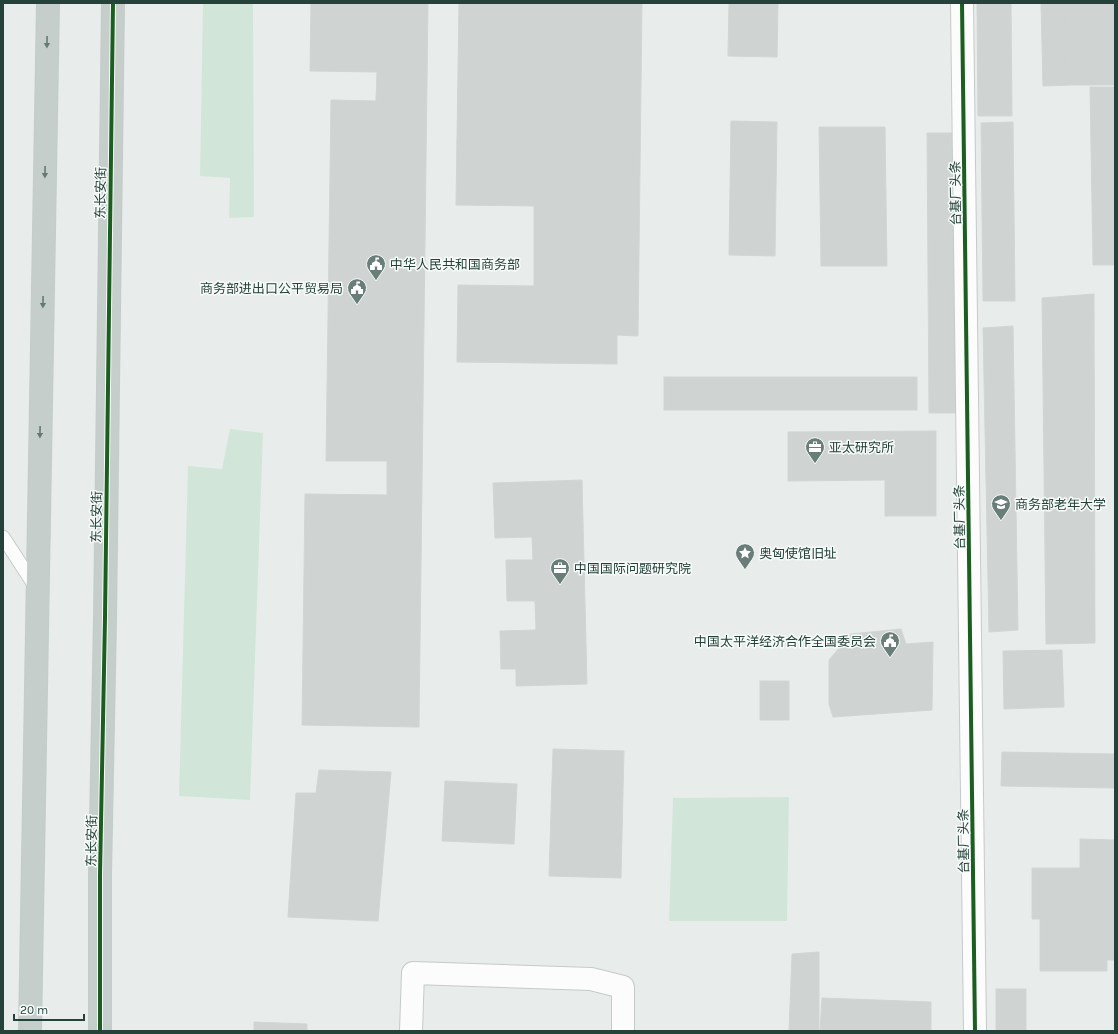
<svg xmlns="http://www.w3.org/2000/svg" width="1118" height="1034" viewBox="0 0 1118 1034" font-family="Karla,'Noto Sans SC',sans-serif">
<rect width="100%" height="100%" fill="#e8edeb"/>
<g fill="#d1e6d8">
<polygon points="203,3 253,3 254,217 229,218 230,178 200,176"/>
<polygon points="230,429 263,433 250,800 179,796 188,466 222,469"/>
<polygon points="789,797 787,921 669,921 673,798"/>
</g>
<g fill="#cfd4d2" stroke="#d1d6d4">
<polygon points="311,3 428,3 419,727 302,725 305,494 387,495 387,461 326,461 331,100 376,101 377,72 310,71"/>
<polygon points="459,3 642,3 638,336 617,335 617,364 457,362 458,285 534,286 534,206 456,205"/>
<polygon points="729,3 778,3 777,57 728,56"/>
<polygon points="977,3 1011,3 1012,116 978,116"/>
<polygon points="1041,3 1070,3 1071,85 1043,86"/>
<polygon points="1070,3 1115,3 1115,85 1071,85"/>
<polygon points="1090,87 1115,87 1115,265 1093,265"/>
<polygon points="731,121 777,122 775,256 729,255"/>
<polygon points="1013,122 1015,301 983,301 981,123"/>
<polygon points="819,127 885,127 887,266 821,266"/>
<polygon points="927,133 956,133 958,413 929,413"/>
<polygon points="1094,294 1095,643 1046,644 1042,298"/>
<polygon points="1013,326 1018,630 989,632 983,328"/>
<rect x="664" y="377" width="253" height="33"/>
<polygon points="936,431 936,516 885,516 885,480 788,481 788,432"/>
<polygon points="582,480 587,684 516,686 516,669 501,669 500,631 536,630 535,601 507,601 506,560 533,560 532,537 495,538 493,483"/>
<polygon points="901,629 906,644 933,642 932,710 833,717 829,704 829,660 851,634"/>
<polygon points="1062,650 1064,707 1004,709 1003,651"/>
<rect x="760" y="681" width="29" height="39"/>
<polygon points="553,749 624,751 621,878 549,876"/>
<polygon points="1002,752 1115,754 1115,788 1001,786"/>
<polygon points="319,770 391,772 378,921 288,917 296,793 316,793"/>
<polygon points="445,781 517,784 514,844 442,841"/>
<polygon points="1080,839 1115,840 1115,960 1107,960 1107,971 1040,971 1040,919 1032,919 1032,868 1080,868"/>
<polygon points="819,952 819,1031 789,1031 792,954"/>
<rect x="996" y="989" width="30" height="42"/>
<polygon points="822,998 931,1002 931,1031 820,1031"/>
<polygon points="254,1022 307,1024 307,1031 254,1031"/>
</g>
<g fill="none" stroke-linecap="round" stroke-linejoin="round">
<g stroke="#c5cac8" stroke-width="15">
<polyline id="service" points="3,537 37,589"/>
</g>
<g stroke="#c5cac8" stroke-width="24">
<g id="minor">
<polyline points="962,3 975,1031"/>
<polyline points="411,1031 413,973 591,979 623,987 623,1031"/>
</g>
</g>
<g stroke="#c3ccc9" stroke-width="24">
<g id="trunk">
<polyline points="30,1031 48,3"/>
<polyline points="100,1031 100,875 105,618 113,3"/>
</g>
</g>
<use href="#service" stroke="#fcfcfc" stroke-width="13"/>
<use href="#minor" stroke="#fcfcfc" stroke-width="22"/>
<use href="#trunk" stroke="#c6cecc" stroke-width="22"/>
<g stroke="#f7fbf9" stroke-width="6">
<g id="cycleway">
<polyline points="962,3 975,1031"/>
<polyline points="100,1031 100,875 105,618 113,3"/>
</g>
</g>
<use href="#cycleway" stroke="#1b5e20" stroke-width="4"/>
</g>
<defs><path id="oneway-solid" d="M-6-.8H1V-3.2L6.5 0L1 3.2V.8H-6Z"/></defs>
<g fill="#657a74">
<use href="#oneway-solid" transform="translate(47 42) rotate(91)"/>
<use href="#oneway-solid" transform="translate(45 172) rotate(91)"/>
<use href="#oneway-solid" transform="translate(43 302) rotate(91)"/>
<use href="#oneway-solid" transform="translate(40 432) rotate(91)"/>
</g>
<defs>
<g id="civic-pin" transform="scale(1)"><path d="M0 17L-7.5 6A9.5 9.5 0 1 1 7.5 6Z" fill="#697e78" stroke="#f7fbf9"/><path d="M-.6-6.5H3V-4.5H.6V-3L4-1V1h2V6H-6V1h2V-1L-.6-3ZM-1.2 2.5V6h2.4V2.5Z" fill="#fff"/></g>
<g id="office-pin" transform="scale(1)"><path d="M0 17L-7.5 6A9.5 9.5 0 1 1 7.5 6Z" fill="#697e78" stroke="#f7fbf9"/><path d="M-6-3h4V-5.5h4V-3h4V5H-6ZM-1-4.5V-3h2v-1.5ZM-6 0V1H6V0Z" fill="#fff"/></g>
<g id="university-pin" transform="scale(1)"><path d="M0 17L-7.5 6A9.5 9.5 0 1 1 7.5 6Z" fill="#697e78" stroke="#f7fbf9"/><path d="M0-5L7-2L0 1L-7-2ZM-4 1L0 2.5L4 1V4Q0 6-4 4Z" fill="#fff"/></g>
<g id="sight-pin" transform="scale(1)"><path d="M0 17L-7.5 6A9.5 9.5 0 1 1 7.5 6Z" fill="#697e78" stroke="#f7fbf9"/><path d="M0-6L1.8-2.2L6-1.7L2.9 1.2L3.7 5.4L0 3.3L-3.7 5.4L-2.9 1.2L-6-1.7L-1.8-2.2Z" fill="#fff"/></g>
</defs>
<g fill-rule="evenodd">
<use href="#civic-pin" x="376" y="264"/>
<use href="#civic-pin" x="357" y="288"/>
<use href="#office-pin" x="815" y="447"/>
<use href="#university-pin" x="1001" y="504"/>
<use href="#sight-pin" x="745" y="553"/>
<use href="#office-pin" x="560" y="568"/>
<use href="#civic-pin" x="890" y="641"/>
</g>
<g text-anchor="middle" stroke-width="3" stroke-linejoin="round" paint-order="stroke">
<g font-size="13" fill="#24423a" stroke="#f7fbf9">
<text transform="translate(100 193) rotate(-89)" y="5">东长安街</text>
<text transform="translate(955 193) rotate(-91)" y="5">台基厂头条</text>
<text transform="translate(96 517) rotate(-89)" y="5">东长安街</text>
<text transform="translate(959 517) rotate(-91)" y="5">台基厂头条</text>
<text transform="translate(91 841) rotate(-89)" y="5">东长安街</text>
<text transform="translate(963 841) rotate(-91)" y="5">台基厂头条</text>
</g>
<g font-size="13" fill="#24423a" stroke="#f7fbf9" text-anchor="start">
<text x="390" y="269">中华人民共和国商务部</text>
<text x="343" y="293" text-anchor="end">商务部进出口公平贸易局</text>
<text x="829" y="452">亚太研究所</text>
<text x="1015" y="509">商务部老年大学</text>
<text x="759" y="558">奥匈使馆旧址</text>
<text x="574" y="573">中国国际问题研究院</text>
<text x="876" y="646" text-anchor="end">中国太平洋经济合作全国委员会</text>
</g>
</g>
<rect width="1118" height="1034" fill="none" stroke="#24423a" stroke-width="8"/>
<path d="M14 1014v6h70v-6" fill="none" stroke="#24423a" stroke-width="2"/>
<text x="20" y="1014" font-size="12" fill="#24423a" stroke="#f7fbf9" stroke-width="3" paint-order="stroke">20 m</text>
</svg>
